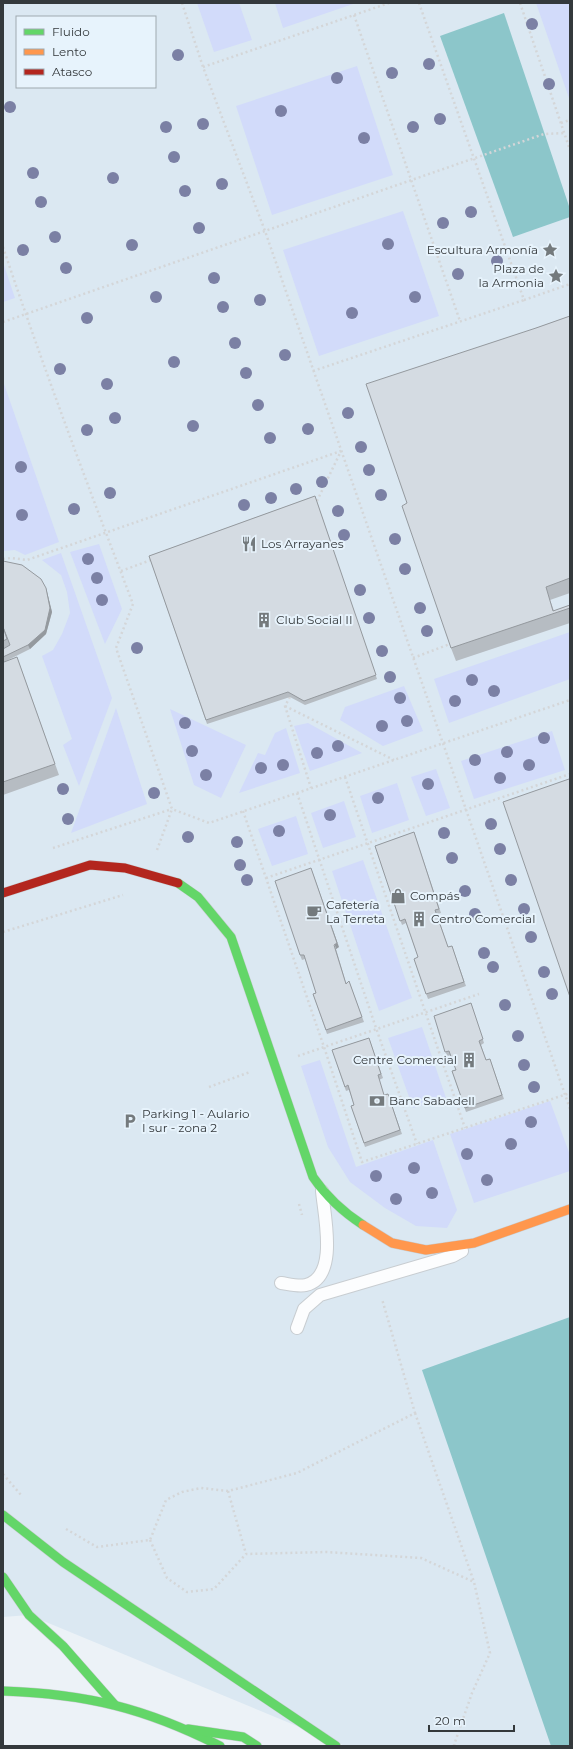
<svg xmlns="http://www.w3.org/2000/svg" width="573" height="1749" viewBox="0 0 573 1749" font-family="Montserrat,sans-serif">
<rect width="100%" height="100%" fill="#ecf2f7"/>
<path fill="#dbe8f2" fill-rule="evenodd" d="M 3,3 L 570,3 L 570,1746 L 345,1746 L 29,1615 L 3,1617 ZM 17,17 L 155,17 L 155,87 L 17,87 Z"/>
<g fill="#d2dbfa">
<polygon points="197,3 239,3 252,40 214,52"/>
<polygon points="275,3 356,3 283,28"/>
<polygon points="536,3 570,3 570,98 569,98"/>
<polygon points="357,66 393,175 272,215 236,106"/>
<polygon points="403,211 439,316 319,356 283,250"/>
<polygon points="3,262 15,298 3,302"/>
<polygon points="3,381 59,542 25,555 15,550 3,551"/>
<polygon points="99,544 122,609 105,644 70,552"/>
<polygon points="61,553 112,698 79,786 63,745 72,739 42,656 53,650 62,634 70,613 67,592 61,575 42,560"/>
<polygon points="570,632 570,679 449,723 434,679"/>
<polygon points="404,686 423,731 383,746 340,720 345,707"/>
<polygon points="116,708 147,804 71,833"/>
<polygon points="170,709 246,745 221,798 194,785"/>
<polygon points="308,723 362,753 310,771 294,726"/>
<polygon points="286,728 300,773 239,793 258,753 265,755 275,733"/>
<polygon points="552,731 565,770 474,799 461,761"/>
<polygon points="436,769 450,808 426,816 411,777"/>
<polygon points="397,783 409,820 372,833 360,796"/>
<polygon points="344,801 356,837 323,848 311,813"/>
<polygon points="296,816 308,854 272,866 258,829"/>
<polygon points="363,860 412,998 379,1011 332,871"/>
<polygon points="422,1027 446,1098 413,1108 388,1038"/>
<polygon points="320,1060 356,1167 433,1140 457,1210 447,1228 416,1226 385,1208 350,1182 328,1147 301,1066"/>
<polygon points="550,1101 570,1155 570,1171 474,1203 450,1134"/>
</g>
<g fill="#8cc6ca">
<polygon points="504,13 570,209 570,217 513,237 440,36"/>
<polygon points="570,1317 570,1746 551,1746 422,1370"/>
</g>
<g fill="none" stroke-linecap="round" stroke-linejoin="round">
<g stroke="#c8cdd1" stroke-width="14">
<g id="lane">
<path d="M 281,1283 C 288,1284 299,1287 306,1285 C 339,1277 324,1215 322,1191"/>
<polyline points="297,1328 304,1309 320,1295 453,1256 462,1251"/>
</g>
</g>
<g stroke="#c8cdd1" stroke-width="10">
<g id="fast">
<path d="M 178,883 L 198,897 L 231,937 L 313,1177 C 326,1196 343,1212 363,1225"/>
<polyline points="3,1515 63,1562 336,1746"/>
<polyline points="3,1577 29,1615 63,1646 114,1704"/>
<path d="M 3,1691 C 87,1694 145,1708 220,1746"/>
<polyline points="188,1729 243,1737 257,1746"/>
</g>
</g>
<g stroke="#c8cdd1" stroke-width="10">
<polyline id="slow" points="363,1225 392,1243 426,1250 474,1243 570,1209"/>
</g>
<g stroke="#c8cdd1" stroke-width="10">
<polyline id="jam" points="3,893 90,865 125,868 178,883"/>
</g>
<g stroke="#d4d6d8" stroke-width="2.5" stroke-dasharray="2 3" stroke-linecap="butt">
<polyline points="182,3 203,67 265,231 570,1109"/>
<polyline points="419,3 524,300 570,284"/>
<polyline points="520,3 570,150"/>
<polyline points="354,15 460,321"/>
<polyline points="203,67 389,3"/>
<polyline points="561,123 570,120"/>
<path d="M 3,247 C 43,367 88,486 133,604 L 116,648 L 172,809 L 209,823 L 570,700"/>
<polyline points="3,322 544,134 564,133"/>
<polyline points="313,371 524,300"/>
<polyline points="317,501 341,451"/>
<polyline points="3,559 11,558 27,560 341,451"/>
<polyline points="121,571 151,560"/>
<polyline points="413,658 450,644"/>
<polyline points="290,697 285,706 311,788"/>
<polyline points="285,706 394,760"/>
<polyline points="345,777 465,1128"/>
<polyline points="297,793 376,1028 417,1144"/>
<polyline points="243,811 324,1047 362,1162 570,1093"/>
<polyline points="53,848 172,809"/>
<polyline points="157,850 172,809"/>
<polyline points="266,878 570,774"/>
<polyline points="3,932 123,895"/>
<polyline points="298,1056 479,994"/>
<polyline points="209,1087 250,1072"/>
<polyline points="299,1204 302,1215"/>
<polyline points="415,1413 474,1582 490,1653 472,1693 454,1745 456,1746"/>
<polyline points="3,1474 21,1495"/>
<polyline points="228,1491 246,1554"/>
<polyline points="66,1529 97,1547 150,1540 166,1500 182,1492 201,1488 228,1491 297,1473 415,1413 382,1299"/>
<polyline points="150,1540 167,1578 187,1592 214,1589 246,1554 326,1552 421,1558 474,1582"/>
</g>
<use href="#lane" stroke="#fcfdfe" stroke-width="12"/>
<use href="#fast" stroke="#63d668" stroke-width="9"/>
<use href="#slow" stroke="#ff974d" stroke-width="9"/>
<use href="#jam" stroke="#b3261e" stroke-width="9"/>
</g>
<g fill="#7b80a4">
<circle cx="532" cy="24" r="6"/>
<circle cx="178" cy="55" r="6"/>
<circle cx="429" cy="64" r="6"/>
<circle cx="392" cy="73" r="6"/>
<circle cx="337" cy="78" r="6"/>
<circle cx="549" cy="84" r="6"/>
<circle cx="10" cy="107" r="6"/>
<circle cx="281" cy="111" r="6"/>
<circle cx="440" cy="119" r="6"/>
<circle cx="203" cy="124" r="6"/>
<circle cx="166" cy="127" r="6"/>
<circle cx="413" cy="127" r="6"/>
<circle cx="364" cy="138" r="6"/>
<circle cx="174" cy="157" r="6"/>
<circle cx="33" cy="173" r="6"/>
<circle cx="113" cy="178" r="6"/>
<circle cx="222" cy="184" r="6"/>
<circle cx="185" cy="191" r="6"/>
<circle cx="41" cy="202" r="6"/>
<circle cx="471" cy="212" r="6"/>
<circle cx="443" cy="223" r="6"/>
<circle cx="199" cy="228" r="6"/>
<circle cx="55" cy="237" r="6"/>
<circle cx="388" cy="244" r="6"/>
<circle cx="132" cy="245" r="6"/>
<circle cx="23" cy="250" r="6"/>
<circle cx="497" cy="261" r="6"/>
<circle cx="66" cy="268" r="6"/>
<circle cx="458" cy="274" r="6"/>
<circle cx="214" cy="278" r="6"/>
<circle cx="156" cy="297" r="6"/>
<circle cx="415" cy="297" r="6"/>
<circle cx="260" cy="300" r="6"/>
<circle cx="223" cy="307" r="6"/>
<circle cx="352" cy="313" r="6"/>
<circle cx="87" cy="318" r="6"/>
<circle cx="235" cy="343" r="6"/>
<circle cx="285" cy="355" r="6"/>
<circle cx="174" cy="362" r="6"/>
<circle cx="60" cy="369" r="6"/>
<circle cx="246" cy="373" r="6"/>
<circle cx="107" cy="384" r="6"/>
<circle cx="258" cy="405" r="6"/>
<circle cx="348" cy="413" r="6"/>
<circle cx="115" cy="418" r="6"/>
<circle cx="193" cy="426" r="6"/>
<circle cx="308" cy="429" r="6"/>
<circle cx="87" cy="430" r="6"/>
<circle cx="270" cy="438" r="6"/>
<circle cx="361" cy="447" r="6"/>
<circle cx="21" cy="467" r="6"/>
<circle cx="369" cy="470" r="6"/>
<circle cx="322" cy="482" r="6"/>
<circle cx="296" cy="489" r="6"/>
<circle cx="110" cy="493" r="6"/>
<circle cx="381" cy="495" r="6"/>
<circle cx="271" cy="498" r="6"/>
<circle cx="244" cy="505" r="6"/>
<circle cx="74" cy="509" r="6"/>
<circle cx="338" cy="511" r="6"/>
<circle cx="22" cy="515" r="6"/>
<circle cx="344" cy="535" r="6"/>
<circle cx="395" cy="539" r="6"/>
<circle cx="88" cy="559" r="6"/>
<circle cx="405" cy="569" r="6"/>
<circle cx="97" cy="578" r="6"/>
<circle cx="360" cy="590" r="6"/>
<circle cx="102" cy="600" r="6"/>
<circle cx="420" cy="608" r="6"/>
<circle cx="369" cy="618" r="6"/>
<circle cx="427" cy="631" r="6"/>
<circle cx="137" cy="648" r="6"/>
<circle cx="382" cy="651" r="6"/>
<circle cx="390" cy="677" r="6"/>
<circle cx="472" cy="680" r="6"/>
<circle cx="494" cy="691" r="6"/>
<circle cx="400" cy="698" r="6"/>
<circle cx="455" cy="701" r="6"/>
<circle cx="407" cy="721" r="6"/>
<circle cx="185" cy="723" r="6"/>
<circle cx="382" cy="726" r="6"/>
<circle cx="544" cy="738" r="6"/>
<circle cx="338" cy="746" r="6"/>
<circle cx="192" cy="751" r="6"/>
<circle cx="507" cy="752" r="6"/>
<circle cx="317" cy="753" r="6"/>
<circle cx="475" cy="760" r="6"/>
<circle cx="283" cy="765" r="6"/>
<circle cx="529" cy="765" r="6"/>
<circle cx="261" cy="768" r="6"/>
<circle cx="206" cy="775" r="6"/>
<circle cx="500" cy="778" r="6"/>
<circle cx="428" cy="784" r="6"/>
<circle cx="63" cy="789" r="6"/>
<circle cx="154" cy="793" r="6"/>
<circle cx="378" cy="798" r="6"/>
<circle cx="330" cy="815" r="6"/>
<circle cx="68" cy="819" r="6"/>
<circle cx="491" cy="824" r="6"/>
<circle cx="279" cy="831" r="6"/>
<circle cx="444" cy="833" r="6"/>
<circle cx="188" cy="837" r="6"/>
<circle cx="237" cy="842" r="6"/>
<circle cx="500" cy="849" r="6"/>
<circle cx="452" cy="858" r="6"/>
<circle cx="240" cy="865" r="6"/>
<circle cx="247" cy="880" r="6"/>
<circle cx="511" cy="880" r="6"/>
<circle cx="465" cy="891" r="6"/>
<circle cx="524" cy="909" r="6"/>
<circle cx="475" cy="914" r="6"/>
<circle cx="531" cy="937" r="6"/>
<circle cx="484" cy="953" r="6"/>
<circle cx="493" cy="967" r="6"/>
<circle cx="544" cy="972" r="6"/>
<circle cx="552" cy="994" r="6"/>
<circle cx="505" cy="1005" r="6"/>
<circle cx="518" cy="1036" r="6"/>
<circle cx="524" cy="1065" r="6"/>
<circle cx="534" cy="1087" r="6"/>
<circle cx="531" cy="1122" r="6"/>
<circle cx="511" cy="1144" r="6"/>
<circle cx="467" cy="1154" r="6"/>
<circle cx="414" cy="1168" r="6"/>
<circle cx="376" cy="1176" r="6"/>
<circle cx="487" cy="1180" r="6"/>
<circle cx="432" cy="1193" r="6"/>
<circle cx="396" cy="1199" r="6"/>
</g>
<g fill="#b6bcc2">
<polygon points="570,316 570,593 550,600 554,611 570,605 570,623 456,661 451,648 407,503 536,328"/>
<polygon points="315,496 377,679 305,705 290,697 207,724 149,556"/>
<polygon points="3,561 47,592 52,612 46,634 30,649 4,662 17,657 59,775 3,795"/>
<polygon points="414,832 441,913 437,914 448,947 452,946 466,986 428,999 414,959 418,957 406,923 402,925 375,846"/>
<polygon points="339,947 336,949 346,983 349,981 364,1022 327,1034 313,994 316,993 305,959 302,960 300,955"/>
<polygon points="471,1003 484,1043 481,1045 486,1060 490,1059 504,1099 466,1112 452,1071 456,1070 451,1055 447,1056 434,1016"/>
<polygon points="369,1038 383,1078 379,1080 384,1095 388,1094 402,1134 365,1147 351,1106 354,1105 349,1090 346,1091 332,1050"/>
</g>
<g fill="#94999e">
<polygon points="46,588 52,612 46,634 30,649 28,645"/>
<polygon points="311,868 339,947 336,949"/>
</g>
<g fill="#d4dbe2" stroke="#94999e">
<polygon points="570,316 570,578 546,587 553,611 570,605 570,608 451,648 402,506 407,503 366,384 536,328"/>
<polygon points="315,496 376,675 304,701 288,692 206,720 149,556"/>
<polygon points="3,561 22,565 41,579 46,588 50,608 45,630 28,645 3,657 3,649 10,645 3,627"/>
<polygon points="3,627 7,639 3,641"/>
<polygon points="17,657 55,764 3,782 3,660 4,662"/>
<polygon points="569,779 570,782 570,997 503,802"/>
<polygon points="414,832 439,909 435,910 448,947 452,946 464,982 426,994 414,959 418,957 405,919 400,921 375,846"/>
<polygon points="311,868 337,943 334,945 346,984 349,981 362,1017 326,1030 313,994 316,993 304,955 300,955 275,881"/>
<polygon points="471,1003 483,1039 479,1041 486,1060 490,1059 502,1095 465,1108 452,1071 456,1070 449,1051 445,1052 434,1016"/>
<polygon points="369,1038 381,1074 378,1075 384,1095 388,1094 400,1130 364,1143 351,1106 354,1105 348,1085 345,1087 332,1050"/>
</g>
<defs>
<g id="sight-bare" transform="scale(1.2)"><path d="M0-6L1.8-2.2L6-1.7L2.9 1.2L3.7 5.4L0 3.3L-3.7 5.4L-2.9 1.2L-6-1.7L-1.8-2.2Z" fill="#747a7d" stroke="#e7f3fc" stroke-width="2.5" paint-order="stroke"/></g>
<g id="restaurant-bare" transform="scale(1.2)"><path d="M-5-6h1v4h1v-4h1v4h1v-4h1v5L-1.5 .5V6h-2V.5L-5-1ZM5-6V6H3V1.5H1.5Q1.5-4 5-6Z" fill="#747a7d" stroke="#e7f3fc" stroke-width="2.5" paint-order="stroke"/></g>
<g id="building-bare" transform="scale(1.2)"><path d="M-4-6H4V6H1V3H-1V6H-4ZM-2.5-4.3h1.7v1.8h-1.7ZM.8-4.3h1.7v1.8H.8ZM-2.5-1h1.7V.8h-1.7ZM.8-1h1.7V.8H.8Z" fill="#747a7d" stroke="#e7f3fc" stroke-width="2.5" paint-order="stroke"/></g>
<g id="shop-bare" transform="scale(1.2)"><path d="M-5-2.5h2.3a2.7 3.5 0 0 1 5.4 0H5L5.5 6h-11ZM-1.5-2.5h3a1.5 2.3 0 0 0-3 0Z" fill="#747a7d" stroke="#e7f3fc" stroke-width="2.5" paint-order="stroke"/></g>
<g id="cafe-bare" transform="scale(1.2)"><path d="M-5.5-4.5H6V0H3Q3 3.5 0 3.5H-2.5Q-5.5 3.5-5.5 0ZM3-3.2v2h1.7v-2ZM-6 4.5H4V6H-6Z" fill="#747a7d" stroke="#e7f3fc" stroke-width="2.5" paint-order="stroke"/></g>
<g id="bank-bare" transform="scale(1.2)"><path d="M-6-4H6V4H-6ZM0-2.3a2.3 2.3 0 1 0 0 4.6a2.3 2.3 0 1 0 0-4.6Z" fill="#747a7d" stroke="#e7f3fc" stroke-width="2.5" paint-order="stroke"/></g>
<g id="parking-bare" transform="scale(1.2)"><path d="M-3.5-5.5H1a3.5 3.5 0 0 1 0 7H-1V5.5H-3.5ZM-1-3.4V-.6H.8a1.4 1.4 0 0 0 0-2.8Z" fill="#747a7d" stroke="#e7f3fc" stroke-width="2.5" paint-order="stroke"/></g>
</defs>
<g fill-rule="evenodd">
<use href="#sight-bare" x="550" y="250"/>
<use href="#sight-bare" x="556" y="276"/>
<use href="#restaurant-bare" x="249" y="544"/>
<use href="#building-bare" x="264" y="620"/>
<use href="#shop-bare" x="398" y="896"/>
<use href="#cafe-bare" x="314" y="912"/>
<use href="#building-bare" x="419" y="919"/>
<use href="#building-bare" x="469" y="1060"/>
<use href="#bank-bare" x="377" y="1101"/>
<use href="#parking-bare" x="130" y="1121"/>
</g>
<g text-anchor="middle" stroke-width="4" stroke-linejoin="round" paint-order="stroke">
<g font-size="12" fill="#34393c" stroke="#e7f3fc" text-anchor="start">
<text x="538" y="254" text-anchor="end">Escultura Armonía</text>
<text x="544" y="273" text-anchor="end">Plaza de<tspan x="544" dy="14">la Armonia</tspan></text>
<text x="261" y="548">Los Arrayanes</text>
<text x="276" y="624">Club Social II</text>
<text x="410" y="900">Compás</text>
<text x="326" y="909">Cafetería<tspan x="326" dy="14">La Terreta</tspan></text>
<text x="431" y="923">Centro Comercial</text>
<text x="457" y="1064" text-anchor="end">Centre Comercial</text>
<text x="389" y="1105">Banc Sabadell</text>
<text x="142" y="1118">Parking 1 - Aulario<tspan x="142" dy="14">I sur - zona 2</tspan></text>
</g>
</g>
<rect width="573" height="1749" fill="none" stroke="#34393c" stroke-width="8"/>
<rect x="16" y="16" width="140" height="72" fill="#e7f3fc" stroke="#9fa9af"/>
<rect x="24" y="29" width="20" height="6" fill="#63d668" stroke="#9fa9af"/>
<text x="52" y="36" font-size="12" fill="#34393c">Fluido</text>
<rect x="24" y="49" width="20" height="6" fill="#ff974d" stroke="#9fa9af"/>
<text x="52" y="56" font-size="12" fill="#34393c">Lento</text>
<rect x="24" y="69" width="20" height="6" fill="#b3261e" stroke="#9fa9af"/>
<text x="52" y="76" font-size="12" fill="#34393c">Atasco</text>
<path d="M429 1725v6h85v-6" fill="none" stroke="#34393c" stroke-width="2"/>
<text x="435" y="1725" font-size="12" fill="#34393c" stroke="#e7f3fc" stroke-width="3" paint-order="stroke">20 m</text>
</svg>
